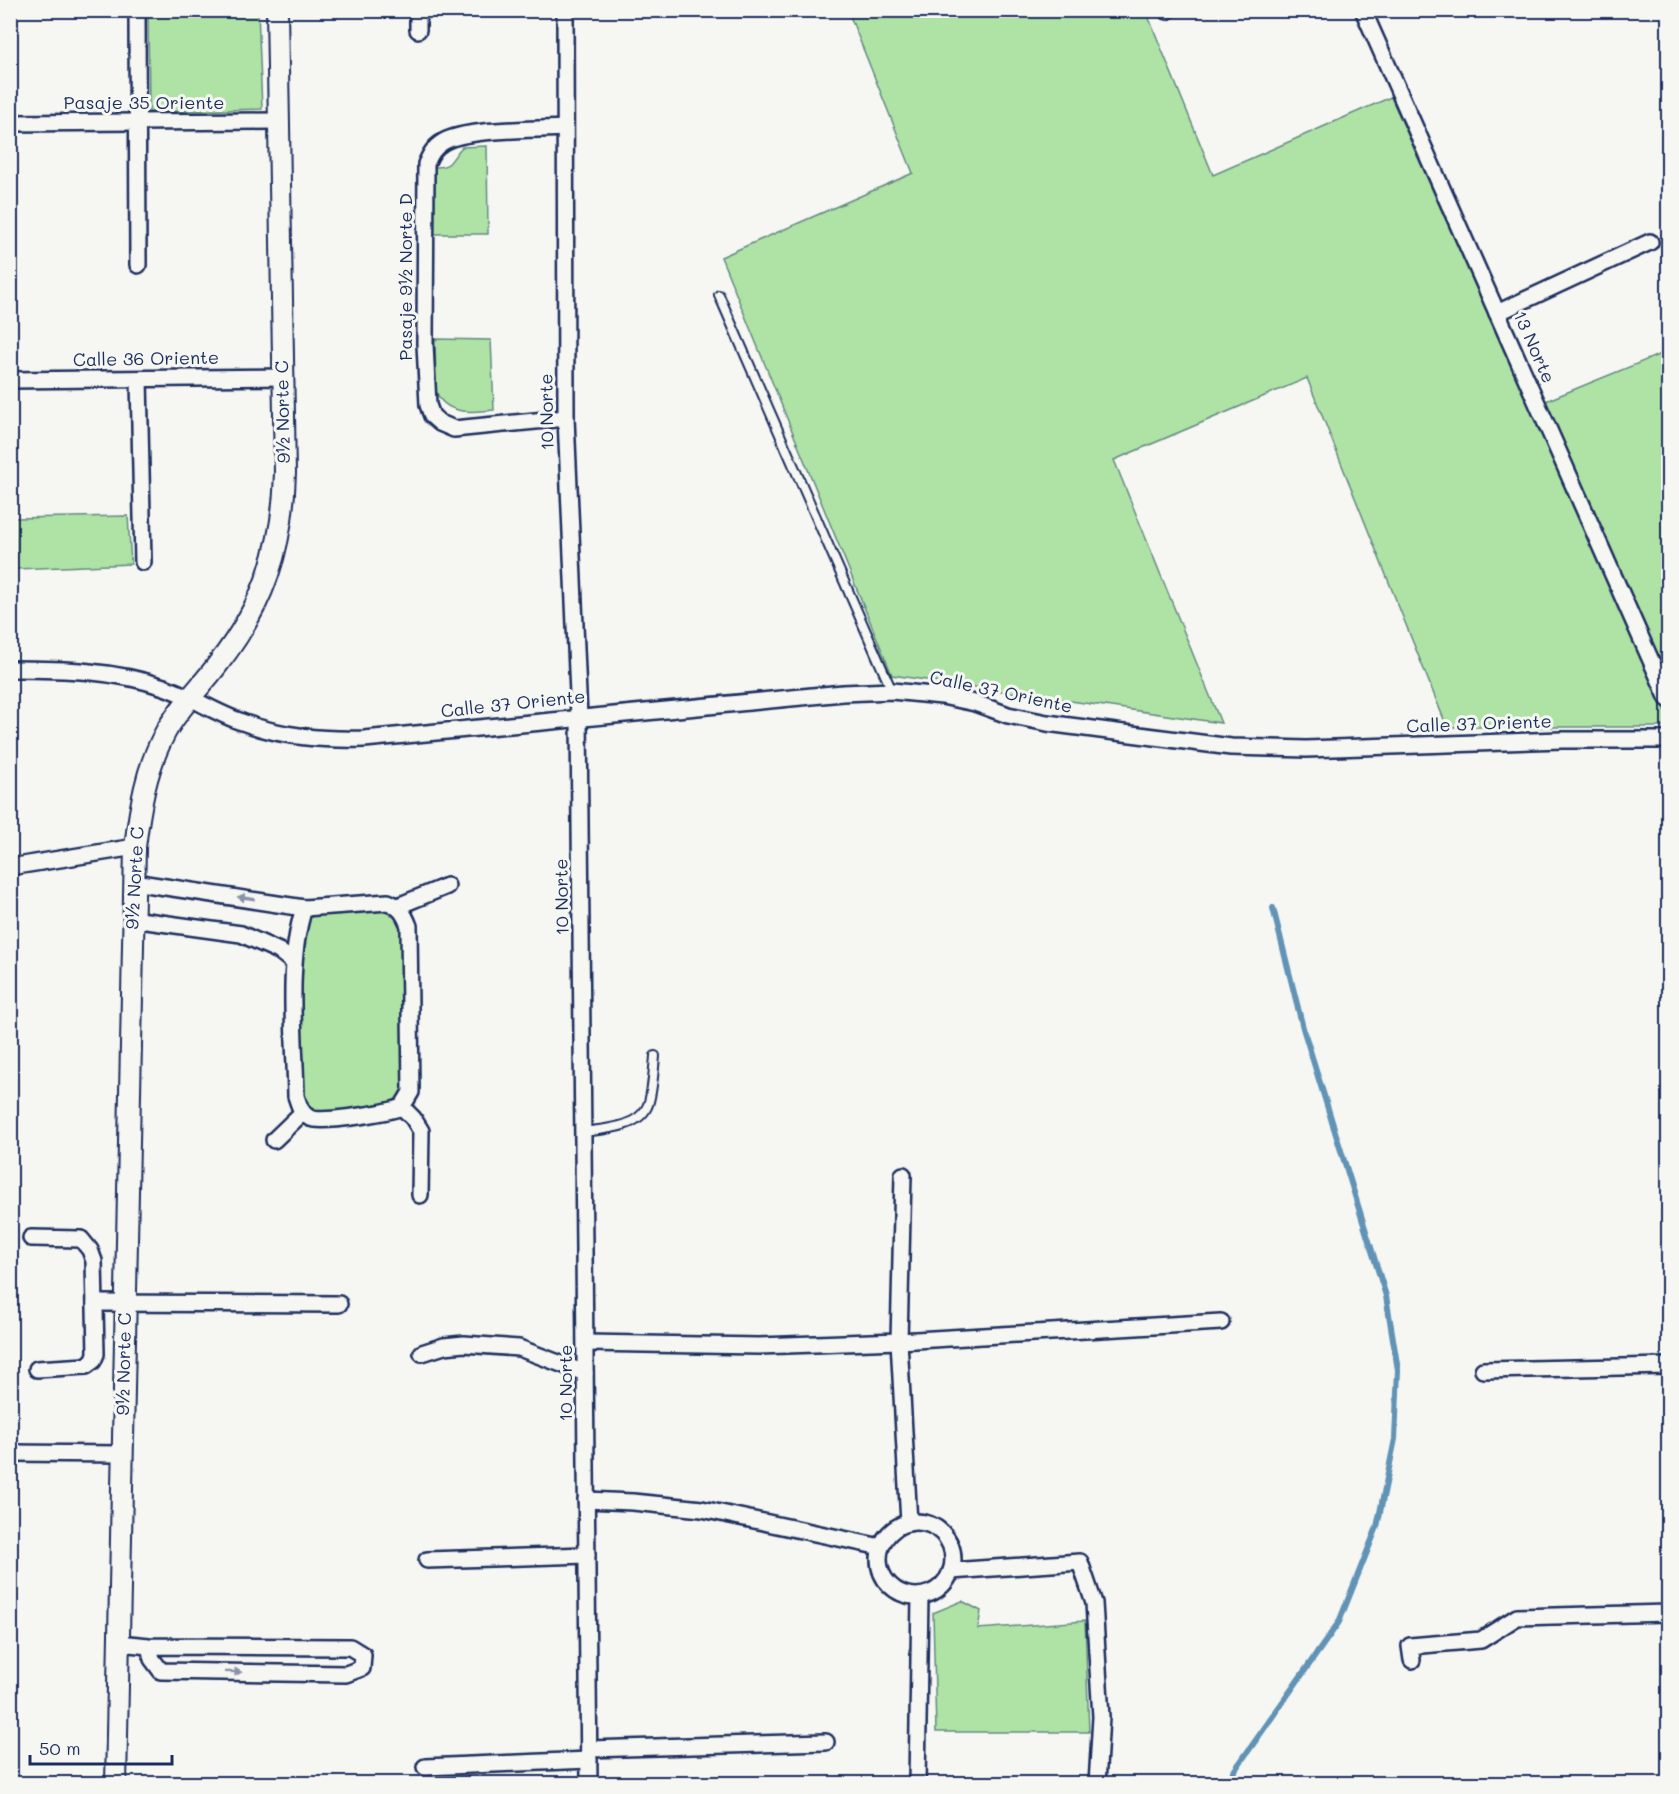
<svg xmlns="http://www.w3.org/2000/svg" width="1679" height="1794" viewBox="0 0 1679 1794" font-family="Mali,sans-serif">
<rect width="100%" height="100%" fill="#f6f6f2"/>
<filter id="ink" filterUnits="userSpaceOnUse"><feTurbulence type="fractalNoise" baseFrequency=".0167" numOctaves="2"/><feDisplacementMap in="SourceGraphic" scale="12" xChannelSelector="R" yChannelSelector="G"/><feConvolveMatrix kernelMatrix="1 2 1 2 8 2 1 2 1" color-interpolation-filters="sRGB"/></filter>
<g filter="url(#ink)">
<g fill="#aee3a5" stroke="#648982" stroke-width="1.5">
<polygon points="148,11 258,11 262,109 149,112"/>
<polygon points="848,11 1146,11 1213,175 1391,97 1668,717 1668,727 1447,727 1307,378 1114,460 1221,723 892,675 721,257 913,173"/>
<path d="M 487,146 L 488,234 L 431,234 L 433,167 C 453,168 450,159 462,147 Z"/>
<path d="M 435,339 L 491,340 L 494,410 C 474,412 445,416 436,391 Z"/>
<polygon points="1668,351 1668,690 1536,405"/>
<polygon points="128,516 131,564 16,569 14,518"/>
<polygon points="388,902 405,915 408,1101 318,1121 299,1106 293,962 304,908"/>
<polygon points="962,1601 981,1611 978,1629 1085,1621 1089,1732 936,1732 933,1613"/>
</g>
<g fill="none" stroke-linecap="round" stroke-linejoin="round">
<polyline stroke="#6093b5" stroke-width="6" points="1225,1784 1339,1622 1377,1527 1395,1439 1398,1370 1386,1296 1303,1028 1273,908"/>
<g stroke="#1b2f5e" stroke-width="12">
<g id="service">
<polyline points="719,295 892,691"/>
<path d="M 584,1132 C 604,1129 637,1128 647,1107 C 652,1098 654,1068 655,1056"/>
</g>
</g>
<g stroke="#1b2f5e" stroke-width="20">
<g id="minor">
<polyline points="137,10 138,265"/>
<polyline points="418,10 418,30"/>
<polyline points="565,10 566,418 579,717 589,1784"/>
<polyline points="1363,10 1668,699"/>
<polyline points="1167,11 1167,10"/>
<polyline points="10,123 279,121"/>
<path d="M 565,128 C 535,130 467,128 443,142 C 433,148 430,155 426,164 L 425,344 L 428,405 L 432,416 L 440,423 L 454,429 L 566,418"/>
<polyline points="1497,313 1650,242"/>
<polyline points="139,379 143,562"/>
<polyline points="10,380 283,377"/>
<path d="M 10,669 C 63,669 113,670 164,687 C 191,696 215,713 242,722 C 282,737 322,740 364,739 L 843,693 L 892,691 L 942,696 L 975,703 L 1008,715 L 1047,723 L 1231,747 L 1306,749 L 1562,740 L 1668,740"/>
<polyline points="10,867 135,847"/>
<path d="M 133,882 L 304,908 L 388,902 C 400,907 404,913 409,926 L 411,1092 L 402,1107 L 413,1118 L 421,1131 L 420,1195"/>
<polyline points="398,906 447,886"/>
<path d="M 304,908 C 286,964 295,1036 296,1096 C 299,1105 301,1114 310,1118 C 321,1124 389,1112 402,1107"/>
<polyline points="132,919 241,934 279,951 293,962"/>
<polyline points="274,1140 302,1113"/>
<polyline points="903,1175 899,1341 909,1523"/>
<polyline points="31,1238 81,1239 90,1250 94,1261 96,1354 93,1361 86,1366 37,1369"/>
<polyline points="95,1303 339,1304"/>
<polyline points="586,1343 759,1346 899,1341 1221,1322"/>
<polyline points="422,1353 444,1346 464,1344 519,1348 585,1373"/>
<polyline points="1483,1370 1668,1366"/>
<polyline points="10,1453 122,1454"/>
<polyline points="586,1500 633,1502 702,1509 881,1547"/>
<circle cx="916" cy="1559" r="37"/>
<polyline points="427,1560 587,1555"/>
<polyline points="951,1571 1080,1562 1094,1603 1101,1717 1097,1784"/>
<polyline points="119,1643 149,1646 350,1647 363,1655 362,1668 346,1674 161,1671 152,1659 149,1646"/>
<polyline points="1412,1660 1410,1646 1481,1640 1517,1617 1668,1613"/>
<polyline points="589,1749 826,1742"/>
<polyline points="425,1767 589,1760"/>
<polyline points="917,1784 920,1596"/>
</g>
</g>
<g stroke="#1b2f5e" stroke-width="24">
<path id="tertiary" d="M 116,1784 L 135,847 C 140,807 146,769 165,733 C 179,707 201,687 218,664 C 264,605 283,548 285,473 L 277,10"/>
</g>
<use href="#service" stroke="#f6f6f2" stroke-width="8"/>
<use href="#minor" stroke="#f6f6f2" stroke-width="15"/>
<use href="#tertiary" stroke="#f6f6f2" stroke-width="20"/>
</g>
<defs><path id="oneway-solid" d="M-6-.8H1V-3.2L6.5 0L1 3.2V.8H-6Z" transform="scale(1.5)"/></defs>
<g fill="#8892a8">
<use href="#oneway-solid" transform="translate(246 898) rotate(-172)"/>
<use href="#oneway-solid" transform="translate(233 1672) rotate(1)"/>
</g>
</g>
<g text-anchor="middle" stroke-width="6" stroke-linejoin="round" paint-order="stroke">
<g font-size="18" fill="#1b2f5e" stroke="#f6f6f2">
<text x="144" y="109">Pasaje 35 Oriente</text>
<text transform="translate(406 277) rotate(-90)" y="6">Pasaje 9½ Norte D</text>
<text transform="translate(1534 347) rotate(66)" y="6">13 Norte</text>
<text transform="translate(146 359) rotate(-1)" y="6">Calle 36 Oriente</text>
<text transform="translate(283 412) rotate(-91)" y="6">9½ Norte C</text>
<text transform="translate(547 412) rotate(-91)" y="6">10 Norte</text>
<text transform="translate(1001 692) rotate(12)" y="6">Calle 37 Oriente</text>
<text transform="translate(513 704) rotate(-6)" y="6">Calle 37 Oriente</text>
<text transform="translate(1479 724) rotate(-2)" y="6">Calle 37 Oriente</text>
<text transform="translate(135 878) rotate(-87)" y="6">9½ Norte C</text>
<text transform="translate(562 897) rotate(-91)" y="6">10 Norte</text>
<text transform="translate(124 1364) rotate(-89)" y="6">9½ Norte C</text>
<text transform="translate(566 1383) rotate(-90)" y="6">10 Norte</text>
</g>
</g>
<rect width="1679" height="1794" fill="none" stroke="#f6f6f2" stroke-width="36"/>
<rect x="18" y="18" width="1643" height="1758" fill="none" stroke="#1b2f5e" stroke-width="2" filter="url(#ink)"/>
<path d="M30 1755v9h142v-9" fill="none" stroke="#1b2f5e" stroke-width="3"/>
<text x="39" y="1755" font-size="18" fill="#1b2f5e" stroke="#f6f6f2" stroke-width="4.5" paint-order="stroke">50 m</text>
</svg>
